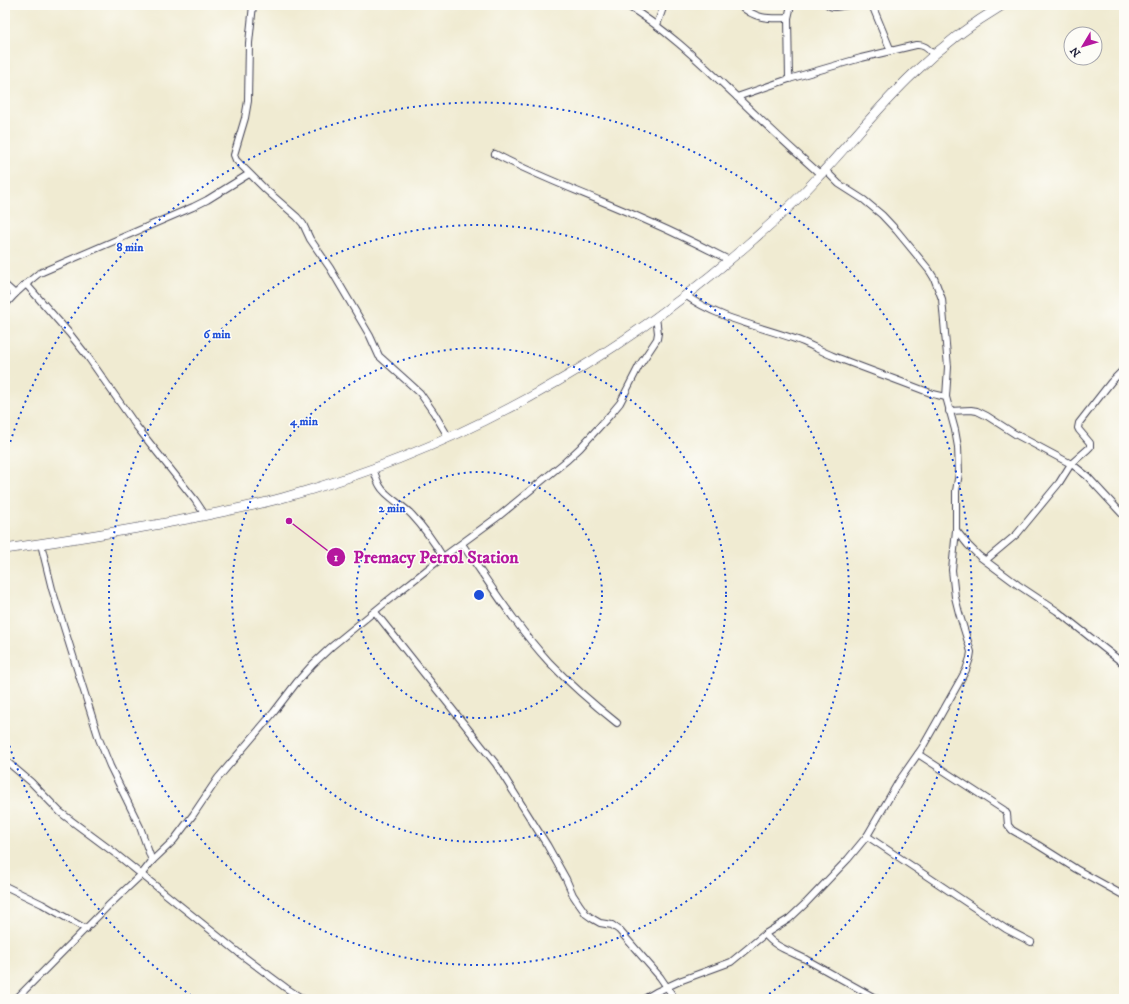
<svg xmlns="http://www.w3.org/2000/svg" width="1129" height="1004" viewBox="0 0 1129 1004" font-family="'IM FELL DW Pica',serif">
<rect width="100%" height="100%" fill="#fdfcf7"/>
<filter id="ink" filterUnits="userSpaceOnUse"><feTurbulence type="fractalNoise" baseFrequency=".025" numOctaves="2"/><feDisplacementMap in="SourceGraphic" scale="8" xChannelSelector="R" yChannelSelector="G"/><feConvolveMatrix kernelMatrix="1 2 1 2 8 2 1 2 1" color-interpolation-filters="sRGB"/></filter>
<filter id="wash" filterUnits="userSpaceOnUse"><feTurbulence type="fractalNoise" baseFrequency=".012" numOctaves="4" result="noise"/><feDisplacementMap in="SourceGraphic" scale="16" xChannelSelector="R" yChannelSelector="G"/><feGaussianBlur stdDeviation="0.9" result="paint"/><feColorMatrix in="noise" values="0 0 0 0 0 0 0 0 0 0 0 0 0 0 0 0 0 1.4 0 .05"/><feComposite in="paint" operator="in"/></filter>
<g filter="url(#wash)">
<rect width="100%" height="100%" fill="#f0ebd2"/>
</g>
<g filter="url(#ink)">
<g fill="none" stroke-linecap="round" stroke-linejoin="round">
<g stroke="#414052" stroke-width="8">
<g id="minor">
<polyline points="253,5 249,43 248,101 245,118 234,155 236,160 265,189 297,217 303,224 310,239 330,268 370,336 379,356 408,382 420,393 434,413 449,438"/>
<path d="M 626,5 C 668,30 703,65 738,98 C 765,124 793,150 821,175"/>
<path d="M 740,5 C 755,19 768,19 788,18 L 791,5"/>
<path d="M 828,5 C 833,9 842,6 848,5"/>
<polyline points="872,5 891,51"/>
<polyline points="788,18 789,79"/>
<polyline points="657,25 664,5"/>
<path d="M 737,97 L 789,79 L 861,58 L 916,45 C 924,44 928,49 934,55"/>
<path d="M 495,154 C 529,172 565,186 601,201 C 645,219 687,238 729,260"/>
<polyline points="26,284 38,274 42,272 193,207 207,200 249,174"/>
<polyline points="5,285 15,294"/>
<path d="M 685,295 C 717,318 758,326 795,339 C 808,343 820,351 833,356 C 866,369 900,381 933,394 L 946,397"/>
<polyline points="5,305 15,294 26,284 69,333 88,357 137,427 195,500 205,515"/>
<polyline points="949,411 971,410 977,411 987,416 1015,434 1073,465 1087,476 1124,516"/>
<polyline points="956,530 968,545 979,556 1018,585 1057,611 1124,664"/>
<polyline points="41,544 52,589 99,739 110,766 140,827 152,861"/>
<path d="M 462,544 C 490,584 516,626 549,662 C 570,684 593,704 617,723"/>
<polyline points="443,557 499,516 566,461 580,448 610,415 620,403 639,366 657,339 658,333 656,317"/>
<polyline points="986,560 1017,534 1059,483 1071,464 1088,449 1090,447 1090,443 1079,430 1078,428 1079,423 1111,382 1124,369"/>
<polyline points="375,612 496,764 547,845 566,879 573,895 579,904 586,914 593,919 600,923 612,925 619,930 660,977 675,999"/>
<polyline points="918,754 1004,810 1007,814 1008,825 1012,830 1038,845 1076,869 1121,894"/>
<polyline points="5,760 31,782 60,812 73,822 116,854 239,953 286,988 303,999"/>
<polyline points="867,836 1006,929 1031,942"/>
<polyline points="5,886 42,904 86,929"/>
<path d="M 765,934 C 775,948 793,952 807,960 C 830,973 854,986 877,999"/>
<path d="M 16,999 L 108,906 L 141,875 L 152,861 L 174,840 L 193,815 L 218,778 L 274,712 L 297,682 L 313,664 L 331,647 L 386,602 L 443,557 C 434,542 424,528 412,515 C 403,505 385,496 380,486 C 377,481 375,474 373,468"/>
<polyline points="644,999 656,992 682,980 731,962 765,934 789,919 806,903 848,859 867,836 899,781 922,748 939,718 966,670 970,658 971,652 969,645 959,613 955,597 952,570 956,530 956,491 959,473 958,447 955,430 946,397 948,367 942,299 934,278 929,270 897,231 882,215 864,200 839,184 825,170"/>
</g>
</g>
<g stroke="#414052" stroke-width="10">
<path id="highway" d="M 5,549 C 73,539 140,529 207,515 C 232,510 257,505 282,498 C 455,450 612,363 747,245 C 772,223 797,201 819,176 C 851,142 880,105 914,73 C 941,47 971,24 1003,5"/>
</g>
<use href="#minor" stroke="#fff" stroke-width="6"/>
<use href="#highway" stroke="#fff" stroke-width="9"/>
</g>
</g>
<g fill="none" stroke="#1d4ed8" stroke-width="2" stroke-dasharray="2 4">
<circle cx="479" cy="595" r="123"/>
<circle cx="479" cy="595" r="247"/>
<circle cx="479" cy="595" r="370"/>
<path d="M196 999A493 493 0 0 1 5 731M5 459A493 493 0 1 1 762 999"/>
</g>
<circle cx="479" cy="595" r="6" fill="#1d4ed8" stroke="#fdfcf7" stroke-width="2"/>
<g font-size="12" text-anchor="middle" font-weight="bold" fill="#1d4ed8" stroke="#fdfcf7" stroke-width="3" stroke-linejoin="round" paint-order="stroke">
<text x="130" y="251">8 min</text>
<text x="217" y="338">6 min</text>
<text x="304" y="425">4 min</text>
<text x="392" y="512">2 min</text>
</g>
<path fill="none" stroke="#b5179e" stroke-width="1.5" d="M289 521L336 557"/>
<g fill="#b5179e" stroke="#fdfcf7" stroke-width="1.5">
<circle cx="289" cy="521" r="4"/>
<circle cx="336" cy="557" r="10"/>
</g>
<g font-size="12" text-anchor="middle" font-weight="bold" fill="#fff">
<text x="336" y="561">1</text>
</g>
<g font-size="18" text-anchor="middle" font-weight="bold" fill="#b5179e" stroke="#fdfcf7" stroke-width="3" stroke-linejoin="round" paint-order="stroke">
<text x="436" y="563">Premacy Petrol Station</text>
</g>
<rect width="1129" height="1004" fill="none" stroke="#fdfcf7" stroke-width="20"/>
<g transform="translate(1083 46) rotate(232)"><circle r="19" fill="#fdfcf7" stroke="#a5a5ac"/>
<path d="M0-3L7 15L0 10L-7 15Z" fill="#b5179e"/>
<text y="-6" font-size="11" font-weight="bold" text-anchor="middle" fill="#22223b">N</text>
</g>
</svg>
